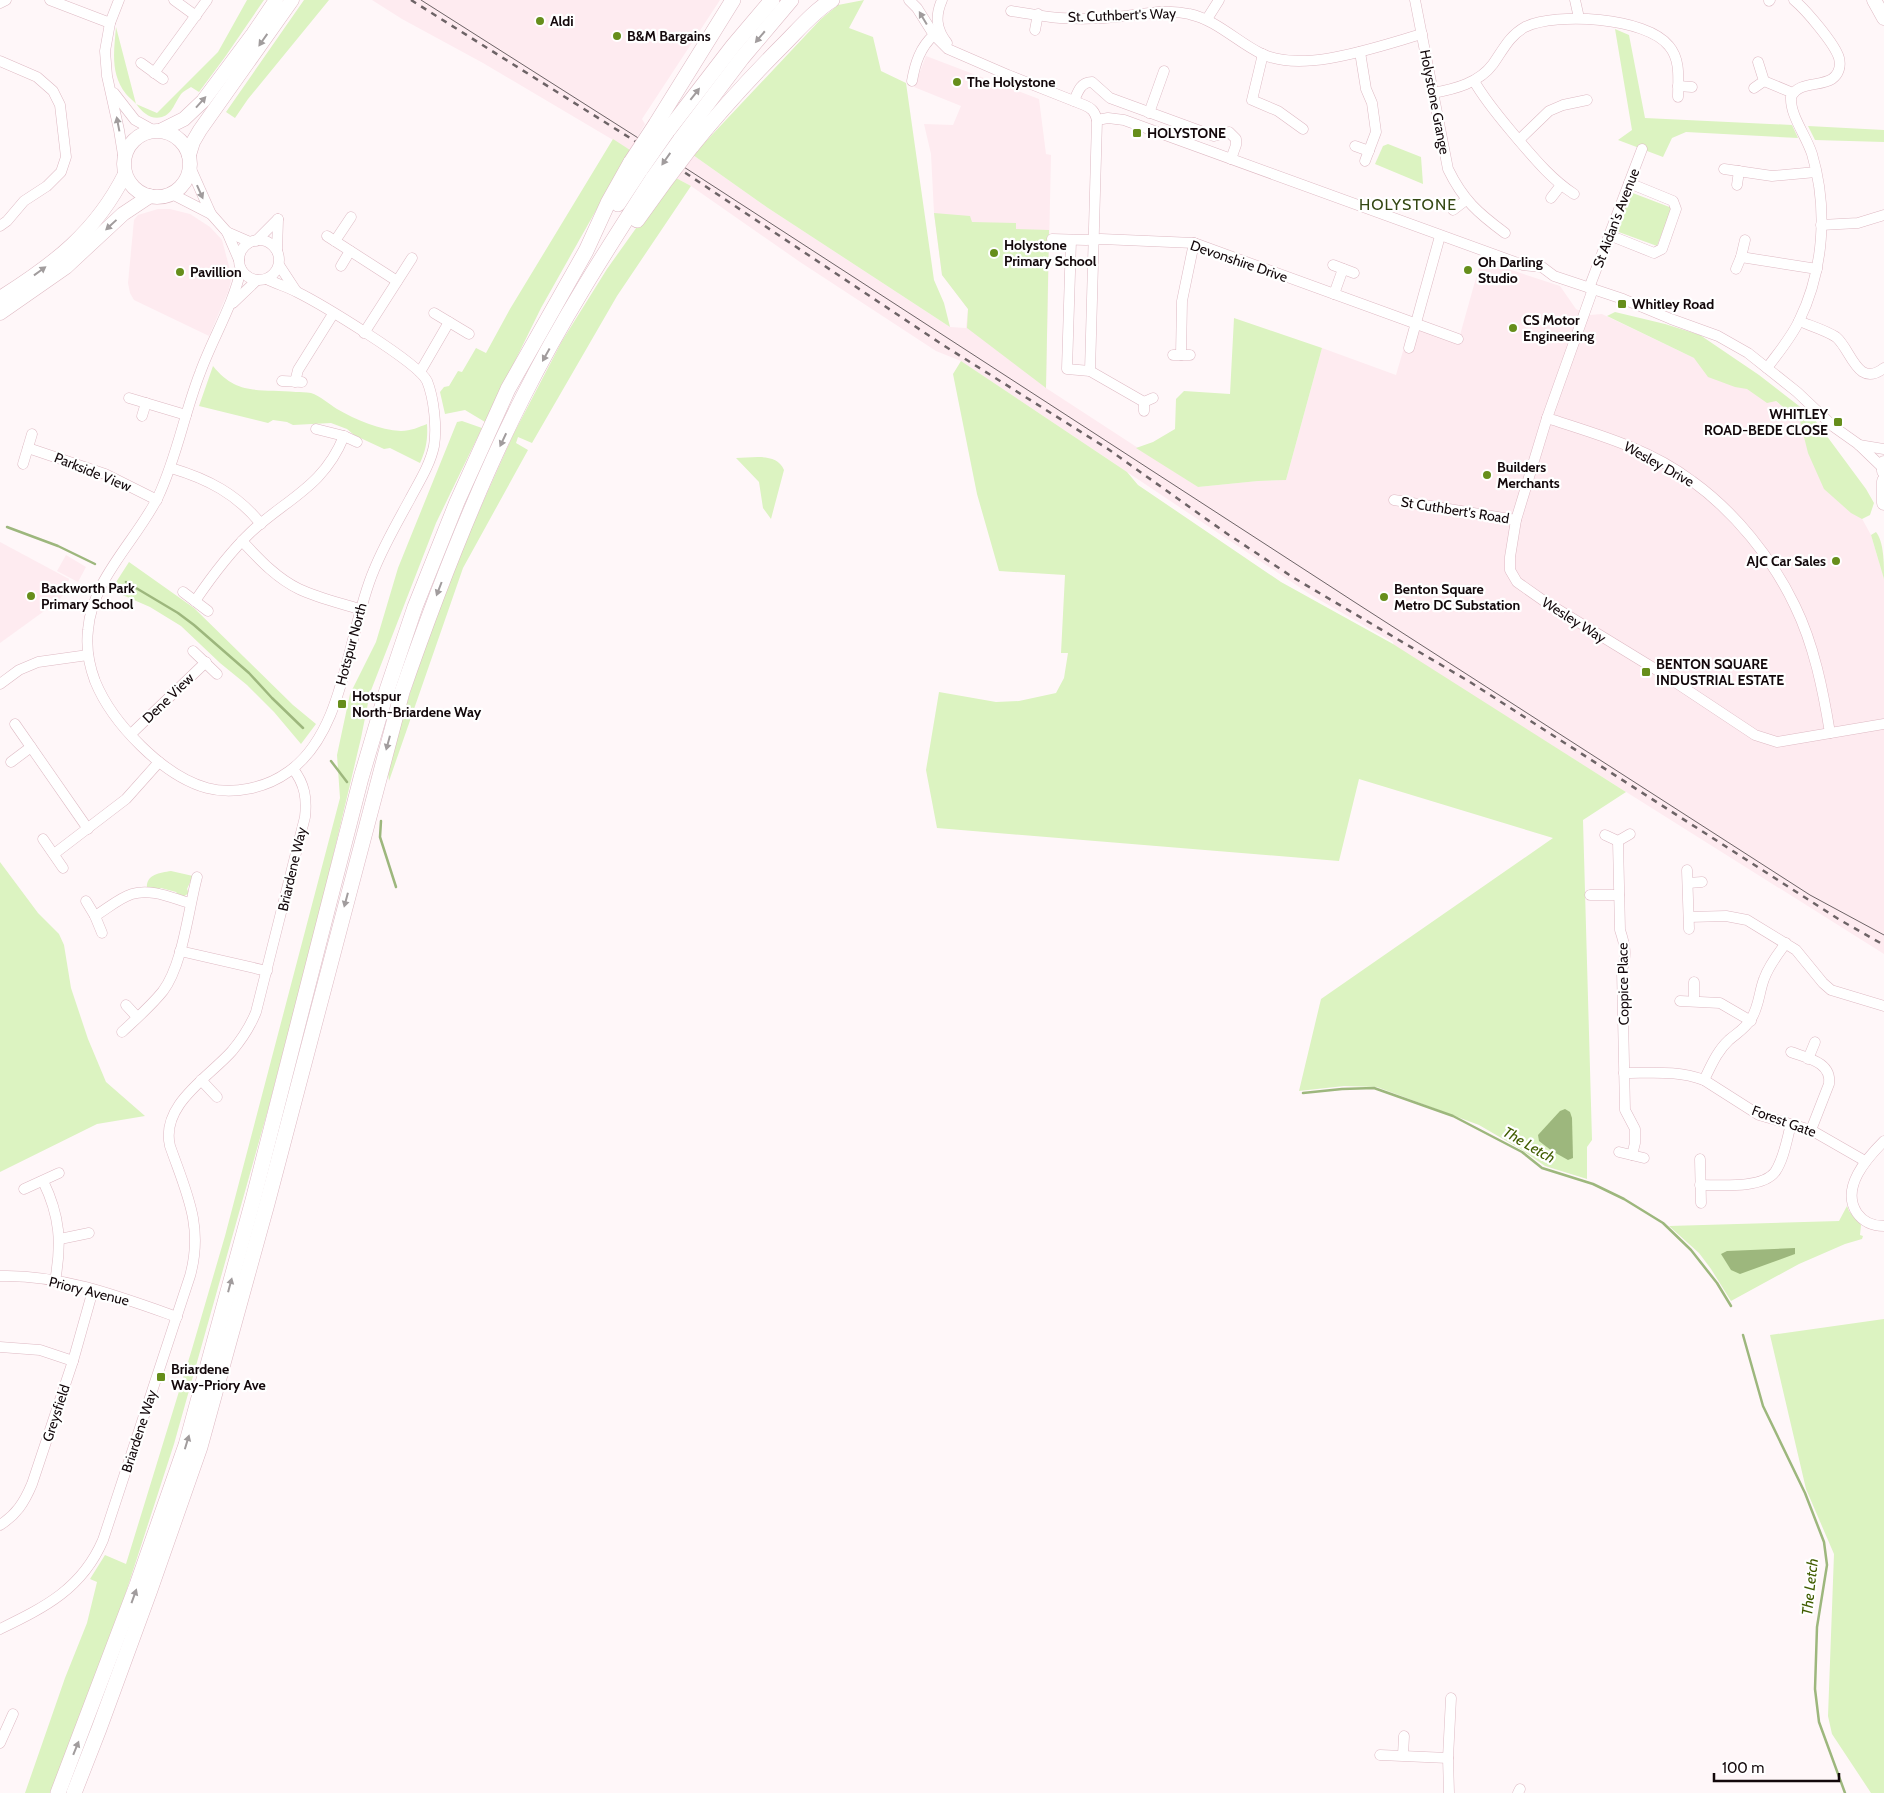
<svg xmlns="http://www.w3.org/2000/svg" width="1884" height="1793" viewBox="0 0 1884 1793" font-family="Cabin,sans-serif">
<rect width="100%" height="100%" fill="#fff7f9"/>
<g fill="#feebf0">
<polygon points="372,0 720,0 642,119 645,124 630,150 483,63 402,19"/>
<polygon points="926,56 1039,99 1046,154 1051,155 1046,388 1198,487 1258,481 1286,480 1322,348 1396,375 1412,320 1460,335 1481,260 1560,286 1576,309 1590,315 1602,314 1694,358 1742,374 1815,433 1871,535 1884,579 1884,954 1394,646 1393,642 1311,595 961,361 936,351 800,262 691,186 676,178 693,155 768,208 950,327 966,328 968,309 942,275 934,213 931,154 924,124 953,125 961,106 914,87"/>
<polygon points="158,209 170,209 190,214 210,227 222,240 230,270 231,281 228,292 209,336 134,300 130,293 128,283 134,220 138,215"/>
<polygon points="0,542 69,579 66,591 58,601 0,643"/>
<polygon points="66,555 86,567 78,582 57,571"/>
</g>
<g fill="#dcf3c1">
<path d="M 247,0 L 264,0 L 225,57 L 199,92 L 191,87 C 188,89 184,91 182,93 C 175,101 173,114 162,117 C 151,120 143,113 137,105 C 134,101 129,98 126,94 C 110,74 114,51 116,27 L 136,104 L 157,113 L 218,52 Z"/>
<polygon points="304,0 329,0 248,99 235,118 226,112"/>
<polygon points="864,0 849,28 873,37 881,71 906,83 934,280 944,303 950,327 768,208 693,155 821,19 838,5"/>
<polygon points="1615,29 1629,35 1645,118 1792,125 1798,138 1686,132 1672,138 1663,157 1618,140 1632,130"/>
<polygon points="1808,126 1884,130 1884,142 1815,140"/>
<polygon points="613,139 630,150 541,308 485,422 465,410 445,414 440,392 444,387 449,386 458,371 462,372 476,348 486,353 510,309"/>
<polygon points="1388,144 1421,157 1423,184 1375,164 1383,146"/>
<polygon points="676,178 691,186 617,296 532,443 518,437 516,443 528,450 463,568 389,781 387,765 441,596 513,435 562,341 607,269 666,186"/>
<polygon points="1630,192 1672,208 1657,246 1616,231"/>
<polygon points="934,213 970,216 972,222 1016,223 1016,229 1049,230 1046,388 967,328 968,309 942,275"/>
<polygon points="1615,312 1665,324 1700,335 1759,375 1812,416 1866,489 1874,503 1870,515 1862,519 1851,513 1824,489 1808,453 1800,421 1776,401 1767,403 1747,389 1735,387 1708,377 1694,358 1607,316"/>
<polygon points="1234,318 1322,348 1286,480 1258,481 1198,487 1136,448 1153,442 1175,429 1176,399 1184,391 1230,394"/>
<polygon points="961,361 1127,472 1138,485 1281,582 1393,644 1626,792 1583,820 1592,1140 1587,1147 1587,1179 1545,1166 1522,1150 1479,1125 1377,1087 1344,1086 1299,1091 1321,999 1553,838 1359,779 1339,861 937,828 926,770 939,692 996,702 1019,701 1056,693 1064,678 1068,653 1061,653 1065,575 999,571 977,494 953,374"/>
<path d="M 213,366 C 238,397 260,388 296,392 C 300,392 306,392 311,393 C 320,396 329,404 337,409 C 356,420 380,430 401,431 C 411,431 419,427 427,424 C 428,439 426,450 420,463 L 390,448 L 384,449 L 354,435 L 347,429 L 331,423 L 293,425 L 287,422 L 273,420 L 268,423 L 199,406 Z"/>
<polygon points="462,421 482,428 436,523 370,693 361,738 321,907 269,1106 174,1444 116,1623 78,1727 50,1793 25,1793 65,1678 87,1623 97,1582 90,1579 105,1555 126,1564 192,1349 225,1236 340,798 337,755 350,694 376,642 398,568 457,422"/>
<path d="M 736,458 C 752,458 777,452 784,470 L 771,519 L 763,508 L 759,482 Z"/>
<path d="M 1876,532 C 1884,542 1884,564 1884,579 L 1871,535 Z"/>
<polygon points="129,562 194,608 293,705 316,724 301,744 274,712 247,685 220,663 181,626 150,607 111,590"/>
<polygon points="0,862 38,913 59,934 64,945 71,988 88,1039 106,1082 145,1116 97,1124 0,1172"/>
<path d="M 171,871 L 193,876 L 187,889 L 189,893 L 183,897 L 179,896 L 176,892 L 161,888 L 156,890 L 147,888 C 146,874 160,873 171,871 Z"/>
<polygon points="1847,1206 1849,1211 1861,1225 1860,1235 1863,1236 1862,1239 1845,1244 1799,1264 1731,1301 1711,1269 1699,1253 1669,1226 1839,1221"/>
<polygon points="1884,1319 1884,1793 1871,1793 1832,1734 1828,1716 1834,1554 1806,1489 1770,1335"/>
</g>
<g fill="#9db77d">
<polygon points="1565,1109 1570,1112 1572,1118 1573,1158 1568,1160 1552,1151 1539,1141 1538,1135 1560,1111"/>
<polygon points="1795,1248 1795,1254 1740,1274 1731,1270 1721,1254 1727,1251"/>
</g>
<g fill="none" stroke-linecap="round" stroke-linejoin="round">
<g stroke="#9db77d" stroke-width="2.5">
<polyline points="7,527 58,546 95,564"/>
<polyline points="126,582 178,613 194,625 249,673 272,698 303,728"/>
<polyline points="331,761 347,782"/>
<polyline points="381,821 380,837 396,887"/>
<polyline points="1303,1093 1342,1089 1374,1088 1453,1116 1522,1152 1542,1168 1593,1184 1624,1199 1663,1223 1691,1250 1717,1283 1731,1306"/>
<polyline points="1743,1335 1763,1406 1805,1493 1824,1542 1827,1565 1817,1627 1815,1689 1819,1722 1845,1793"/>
</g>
<g stroke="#deb9c3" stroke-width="11">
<g id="minor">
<polyline points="50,0 110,23"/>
<polyline points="119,0 110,23 105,51 107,76 119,130 124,161"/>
<polyline points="174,0 196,16"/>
<path d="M 909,0 L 917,8 L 934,35 L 948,49 L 1008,75 L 1084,105 C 1092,108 1095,112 1097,120 L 1090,371"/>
<path d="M 942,0 C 935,16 936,29 947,43"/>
<path d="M 1415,0 L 1448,169 C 1463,200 1478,213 1505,233"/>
<polyline points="1575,0 1579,18"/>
<polyline points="1769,1 1770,0"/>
<polyline points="0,3 6,0"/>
<path d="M 1011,11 C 1027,13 1043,17 1060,18 C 1078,19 1098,19 1117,17 C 1141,15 1165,8 1189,14 C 1217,20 1237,42 1262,54 C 1304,74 1379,46 1422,34"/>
<polyline points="1207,19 1219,0"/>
<polyline points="1035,30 1038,14"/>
<polyline points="1360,52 1366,89 1372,103 1376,132 1365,161"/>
<polyline points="1263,54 1252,100 1278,111 1303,129"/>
<polyline points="0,61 37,77 53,91 60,105 66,157 61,172 47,186 24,201 7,221 0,226"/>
<polyline points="141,63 163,79"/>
<polyline points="154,73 207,0"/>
<path d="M 912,81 C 915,64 920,47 934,35"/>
<path d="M 1474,81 C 1486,102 1501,119 1516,137 C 1534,158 1551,179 1574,194"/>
<polyline points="1764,81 1793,93"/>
<polyline points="1678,86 1692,87"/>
<polyline points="1754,88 1764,81 1758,62"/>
<polyline points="114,93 135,120 153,130"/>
<path d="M 1433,93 C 1455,89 1479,83 1493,64 C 1503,50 1509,36 1525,27 C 1556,12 1646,17 1669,46 C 1681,60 1678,80 1678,97"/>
<path d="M 1074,101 C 1078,91 1081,82 1092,82 L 1110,98 L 1214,136 L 1229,132 L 1236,139 L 1236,145 L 1231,159"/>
<polyline points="1149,113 1164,71"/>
<polyline points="1097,120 1108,118 1124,120 1523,265 1542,267 1554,276 1623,299 1671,319 1718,336 1748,353 1797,392 1834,427 1858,444 1884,469"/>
<polyline points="1519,140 1549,111 1563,105 1587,100"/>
<polyline points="1355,146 1369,151"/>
<polyline points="191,169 211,214"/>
<polyline points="1724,169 1772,176 1816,172"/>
<polyline points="1737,185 1739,171"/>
<polyline points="172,194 211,214 227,232 250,242"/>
<polyline points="1551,198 1561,185"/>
<polyline points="1453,210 1466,200"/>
<polyline points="1821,225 1858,223 1884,215"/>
<polyline points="227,232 239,260"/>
<polyline points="1609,235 1654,253 1662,249 1676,209 1673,201 1629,183"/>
<polyline points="327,236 397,281"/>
<polyline points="1052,239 1086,240 1101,239 1194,243 1458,339"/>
<circle cx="259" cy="260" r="20"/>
<polyline points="1071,240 1067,369 1090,371 1144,402"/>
<polyline points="256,241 278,219"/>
<polyline points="335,241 351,217"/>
<polyline points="277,251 278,219"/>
<polyline points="1741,257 1817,269"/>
<polyline points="279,265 296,291"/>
<polyline points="1333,265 1354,273"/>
<polyline points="341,266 350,251"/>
<path d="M 241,269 C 233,306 213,337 200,373 C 184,414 177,457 158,497 C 136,541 92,579 88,630 C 86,647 89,665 95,681 C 112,723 163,776 207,788 C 233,795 266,788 288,772 C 346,732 347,632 374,570 C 384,545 397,523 410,499 C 419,482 430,465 434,446 C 437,428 434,398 427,381 C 418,362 319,303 297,292 C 287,287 277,284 267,279"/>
<polyline points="1736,269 1741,257 1745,240"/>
<polyline points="1589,288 1642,149"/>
<polyline points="1593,289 1547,418 1516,520 1510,557 1510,570 1517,582 1544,601 1660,672 1755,735 1777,742 1884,724"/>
<polyline points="1334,294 1343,269"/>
<polyline points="233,303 257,280"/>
<polyline points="434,313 469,334"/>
<path d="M 1799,321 C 1811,326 1825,330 1836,337 C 1851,349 1857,389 1884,368"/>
<polyline points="364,333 412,258"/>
<polyline points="1409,348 1440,236"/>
<polyline points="1173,355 1190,355"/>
<polyline points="1181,355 1182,301 1194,243"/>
<path d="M 1767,368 C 1778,353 1791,338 1799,321 C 1824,270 1828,208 1812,154 C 1806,135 1790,116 1791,97 C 1799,81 1819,87 1832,79 C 1839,74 1841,66 1839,58 C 1835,44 1806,10 1794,0"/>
<polyline points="420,372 449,322"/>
<polyline points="282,381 302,382"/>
<polyline points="295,382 298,370 333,314"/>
<polyline points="129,398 186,415"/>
<polyline points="1144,411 1144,402 1153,398"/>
<polyline points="142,416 146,403"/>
<path d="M 1547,418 C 1597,434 1650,449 1692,481 C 1735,512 1772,558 1795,606 C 1814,645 1823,690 1830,733"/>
<polyline points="316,429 344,436 357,442"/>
<polyline points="1859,445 1884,449"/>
<polyline points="28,448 105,474 157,500"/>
<polyline points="23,464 32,434"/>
<path d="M 171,468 C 208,479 237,494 261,524"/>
<polyline points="1394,500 1516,520"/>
<path d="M 242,541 C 259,559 276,578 299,589 C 318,598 340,603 359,609"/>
<polyline points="183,592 208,611"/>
<path d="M 195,601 C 212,576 229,553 251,532 C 288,498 324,486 344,436"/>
<polyline points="193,651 217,674"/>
<polyline points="0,684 19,670 38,662 88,655"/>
<polyline points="15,724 88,829"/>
<polyline points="131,734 206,662"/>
<polyline points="11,762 31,747"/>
<polyline points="1605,835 1618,841 1630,834"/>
<polyline points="43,839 63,868"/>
<path d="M 1618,841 L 1620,930 C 1625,945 1627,954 1622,970 L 1625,1110 L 1635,1129 L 1635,1143 L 1632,1155"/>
<polyline points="54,854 126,799 159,762"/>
<polyline points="1687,870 1689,929"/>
<polyline points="1688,883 1702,882"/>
<polyline points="1590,895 1619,895"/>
<polyline points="86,901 95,916 102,933"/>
<path d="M 95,916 C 107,909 119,898 132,894 C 151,888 172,898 190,903"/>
<polyline points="1689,917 1726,916 1747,920 1796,950 1823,983 1831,990 1884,1006"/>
<polyline points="180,951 267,971"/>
<polyline points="1694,982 1694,1001"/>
<polyline points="1680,1001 1720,1003 1751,1021"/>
<polyline points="126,1005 137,1017"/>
<path d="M 122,1032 C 136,1019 151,1006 163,991 C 183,964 188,911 197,877"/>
<path d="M 1791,1052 C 1807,1058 1832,1062 1829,1084 L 1811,1130"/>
<polyline points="1808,1059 1815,1042"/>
<path d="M 1624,1073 C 1652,1073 1678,1070 1704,1080 L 1759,1115 L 1811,1130 L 1865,1161"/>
<polyline points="201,1080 217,1097"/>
<path d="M 1704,1080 C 1711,1066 1717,1051 1729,1040 C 1737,1033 1745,1029 1751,1019 C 1759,1007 1759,992 1764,979 C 1769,965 1778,954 1786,943"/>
<path d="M 1884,1141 C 1867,1158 1840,1188 1857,1213 C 1864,1223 1873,1226 1884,1226"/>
<polyline points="1619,1152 1644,1158"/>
<polyline points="1700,1159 1701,1203"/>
<path d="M 43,1181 C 60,1216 62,1243 55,1281"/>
<path d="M 1700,1185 C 1720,1185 1762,1189 1775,1172 C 1784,1159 1787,1139 1791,1124"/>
<polyline points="24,1189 59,1173"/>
<polyline points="60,1239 89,1233"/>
<path d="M 0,1276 C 60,1274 121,1297 177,1317"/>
<polyline points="0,1347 40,1350 73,1361"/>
<path d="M 0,1525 C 16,1515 24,1503 32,1484 L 73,1361 L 93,1290"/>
<path d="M 0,1629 C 45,1607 82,1589 103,1540 L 190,1276 C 204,1226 186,1192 170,1146 C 160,1105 209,1077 232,1051 C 242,1039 250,1027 256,1012 L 305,817 C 307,799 305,784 293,769"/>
<polyline points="0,1743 13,1714"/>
<polyline points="1380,1755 1448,1758"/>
<polyline points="1403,1755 1404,1736"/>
<polyline points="1449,1793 1448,1758 1451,1698"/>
<polyline points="1518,1793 1520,1789"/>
</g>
</g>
<g stroke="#deb9c3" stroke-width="15">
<g id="major">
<polyline points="1874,0 1884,18"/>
<polyline points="162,130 184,119 203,101 253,34 276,0"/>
<circle cx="157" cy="164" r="33"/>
<polyline points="189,155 193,142 200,130 292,0"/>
<path d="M 0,298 C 54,264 96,232 125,174"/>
<polyline points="0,313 66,267 123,214 150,196"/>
<polyline points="1884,463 1884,471"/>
<polyline points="1884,481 1884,503"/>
</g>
</g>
<g stroke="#deb9c3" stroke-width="16">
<g id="highway">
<polyline points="656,124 733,0"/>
<polyline points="666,133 733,46 772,0"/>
<polyline points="680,140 742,58 791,0"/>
<path d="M 691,147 C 720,111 751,77 784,44 C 799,29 814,11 832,0"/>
<polyline points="618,204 641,169"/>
<polyline points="637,220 663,184"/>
<polyline points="58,1793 137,1585 186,1445 253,1200 361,778 387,690 415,607 457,502 508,389 586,251 608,203 631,162"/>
<path d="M 74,1793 L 99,1729 L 150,1590 L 200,1447 L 267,1204 L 402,692 C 437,591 475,492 523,397 C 561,321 607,249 653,178"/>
</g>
</g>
<use href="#minor" stroke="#fff" stroke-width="10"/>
<use href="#major" stroke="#fff" stroke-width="14"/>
<use href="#highway" stroke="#fff" stroke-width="15"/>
<polyline stroke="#6d6366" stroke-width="1" points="421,0 687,169 1356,603 1810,895 1884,935"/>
<polyline stroke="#6d6366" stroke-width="2.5" stroke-dasharray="6 6" stroke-linecap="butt" points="411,0 684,172 943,345 1108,449 1226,533 1294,578 1470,682 1840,920 1884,945"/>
<g stroke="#deb9c3" stroke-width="16" stroke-linecap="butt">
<g id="highway-bridge">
<polyline points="631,162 656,124"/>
<polyline points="641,169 666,133"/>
<polyline points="653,178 680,140"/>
<polyline points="663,184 691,147"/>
</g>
</g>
<use href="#highway-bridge" stroke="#fff" stroke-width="15"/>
</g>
<defs><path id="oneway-solid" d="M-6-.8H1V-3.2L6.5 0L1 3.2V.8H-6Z" transform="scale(1.25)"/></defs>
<g fill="#a19c9d">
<use href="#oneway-solid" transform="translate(923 18) rotate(-121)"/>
<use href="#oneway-solid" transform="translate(760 37) rotate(130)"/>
<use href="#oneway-solid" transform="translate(263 40) rotate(125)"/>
<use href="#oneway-solid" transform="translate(695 94) rotate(-52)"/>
<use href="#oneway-solid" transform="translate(201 102) rotate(-48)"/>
<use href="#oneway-solid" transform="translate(118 124) rotate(-101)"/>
<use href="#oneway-solid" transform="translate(666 159) rotate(125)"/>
<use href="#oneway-solid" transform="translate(200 192) rotate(66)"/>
<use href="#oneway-solid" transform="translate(111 225) rotate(137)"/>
<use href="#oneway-solid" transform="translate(40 271) rotate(-36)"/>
<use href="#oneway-solid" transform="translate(546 355) rotate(119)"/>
<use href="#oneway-solid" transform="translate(503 440) rotate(115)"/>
<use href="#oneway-solid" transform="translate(439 589) rotate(111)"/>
<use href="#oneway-solid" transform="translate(388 743) rotate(105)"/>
<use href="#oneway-solid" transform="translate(346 900) rotate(105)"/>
<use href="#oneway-solid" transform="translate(230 1285) rotate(-75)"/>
<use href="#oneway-solid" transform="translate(187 1442) rotate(-73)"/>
<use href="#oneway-solid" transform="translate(134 1596) rotate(-70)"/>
<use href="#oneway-solid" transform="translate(76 1748) rotate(-68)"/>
</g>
<g fill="#668e1b" stroke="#fff" stroke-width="2">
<circle cx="540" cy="21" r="5"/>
<circle cx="617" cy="36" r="5"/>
<circle cx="957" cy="82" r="5"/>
<rect x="1132" y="128" width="10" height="10" rx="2.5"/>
<circle cx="994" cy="253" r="5"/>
<circle cx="1468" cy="270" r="5"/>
<circle cx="180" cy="272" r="5"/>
<rect x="1617" y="299" width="10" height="10" rx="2.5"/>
<circle cx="1513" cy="328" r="5"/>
<rect x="1833" y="417" width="10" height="10" rx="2.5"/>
<circle cx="1487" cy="475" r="5"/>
<circle cx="1836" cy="561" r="5"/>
<circle cx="31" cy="596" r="5"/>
<circle cx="1384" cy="597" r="5"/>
<rect x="1641" y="667" width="10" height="10" rx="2.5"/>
<rect x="337" y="699" width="10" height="10" rx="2.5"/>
<rect x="156" y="1372" width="10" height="10" rx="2.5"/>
</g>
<g text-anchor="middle" stroke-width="4.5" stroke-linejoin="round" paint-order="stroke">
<g font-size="14" fill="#13080b" stroke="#fff">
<text transform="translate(1122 15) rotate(-2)" y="5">St. Cuthbert's Way</text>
<text transform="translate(1435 102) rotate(79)" y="5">Holystone Grange</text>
<text transform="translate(1616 218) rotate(-69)" y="5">St Aidan's Avenue</text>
<text transform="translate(1239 261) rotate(19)" y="5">Devonshire Drive</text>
<text transform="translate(1659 464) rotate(29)" y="5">Wesley Drive</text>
<text transform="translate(93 472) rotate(22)" y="5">Parkside View</text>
<text transform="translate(1455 510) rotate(9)" y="5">St Cuthbert's Road</text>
<text transform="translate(1574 620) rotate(32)" y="5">Wesley Way</text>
<text transform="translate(351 644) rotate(-75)" y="5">Hotspur North</text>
<text transform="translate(168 698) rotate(-44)" y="5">Dene View</text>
<text transform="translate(292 869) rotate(-77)" y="5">Briardene Way</text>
<text transform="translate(1623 984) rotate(-91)" y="5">Coppice Place</text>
<text transform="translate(1784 1121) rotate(20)" y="5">Forest Gate</text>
<text transform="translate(89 1291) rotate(14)" y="5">Priory Avenue</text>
<text transform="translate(56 1413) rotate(-72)" y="5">Greysfield</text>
<text transform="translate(139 1431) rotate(-72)" y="5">Briardene Way</text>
</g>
<g font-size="14" font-weight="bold" fill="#13080b" stroke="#fff" text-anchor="start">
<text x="550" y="26">Aldi</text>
<text x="627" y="41">B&amp;M Bargains</text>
<text x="967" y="87">The Holystone</text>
<text x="1147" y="138">HOLYSTONE</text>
<text x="1004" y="250">Holystone<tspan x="1004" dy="16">Primary School</tspan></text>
<text x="1478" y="267">Oh Darling<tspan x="1478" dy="16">Studio</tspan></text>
<text x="190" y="277">Pavillion</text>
<text x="1632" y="309">Whitley Road</text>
<text x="1523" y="325">CS Motor<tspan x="1523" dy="16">Engineering</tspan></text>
<text x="1828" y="419" text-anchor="end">WHITLEY<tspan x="1828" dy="16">ROAD-BEDE CLOSE</tspan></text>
<text x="1497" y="472">Builders<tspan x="1497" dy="16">Merchants</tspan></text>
<text x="1826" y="566" text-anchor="end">AJC Car Sales</text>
<text x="41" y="593">Backworth Park<tspan x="41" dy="16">Primary School</tspan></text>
<text x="1394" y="594">Benton Square<tspan x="1394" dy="16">Metro DC Substation</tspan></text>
<text x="1656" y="669">BENTON SQUARE<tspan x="1656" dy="16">INDUSTRIAL ESTATE</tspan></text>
<text x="352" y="701">Hotspur<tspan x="352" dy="16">North-Briardene Way</tspan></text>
<text x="171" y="1374">Briardene<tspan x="171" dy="16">Way-Priory Ave</tspan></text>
</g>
<g font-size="15" font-style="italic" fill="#405d00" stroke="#fff">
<text transform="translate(1529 1145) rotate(30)" y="5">The Letch</text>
<text transform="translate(1810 1587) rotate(-84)" y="5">The Letch</text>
</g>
<g font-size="16" letter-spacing="1" fill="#344713" stroke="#fff">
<text x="1408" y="210">HOLYSTONE</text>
</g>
</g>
<path d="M1714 1773v8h125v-8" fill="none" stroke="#13080b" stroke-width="2.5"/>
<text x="1722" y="1773" font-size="15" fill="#13080b" stroke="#ffffff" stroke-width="4" paint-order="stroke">100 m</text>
</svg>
